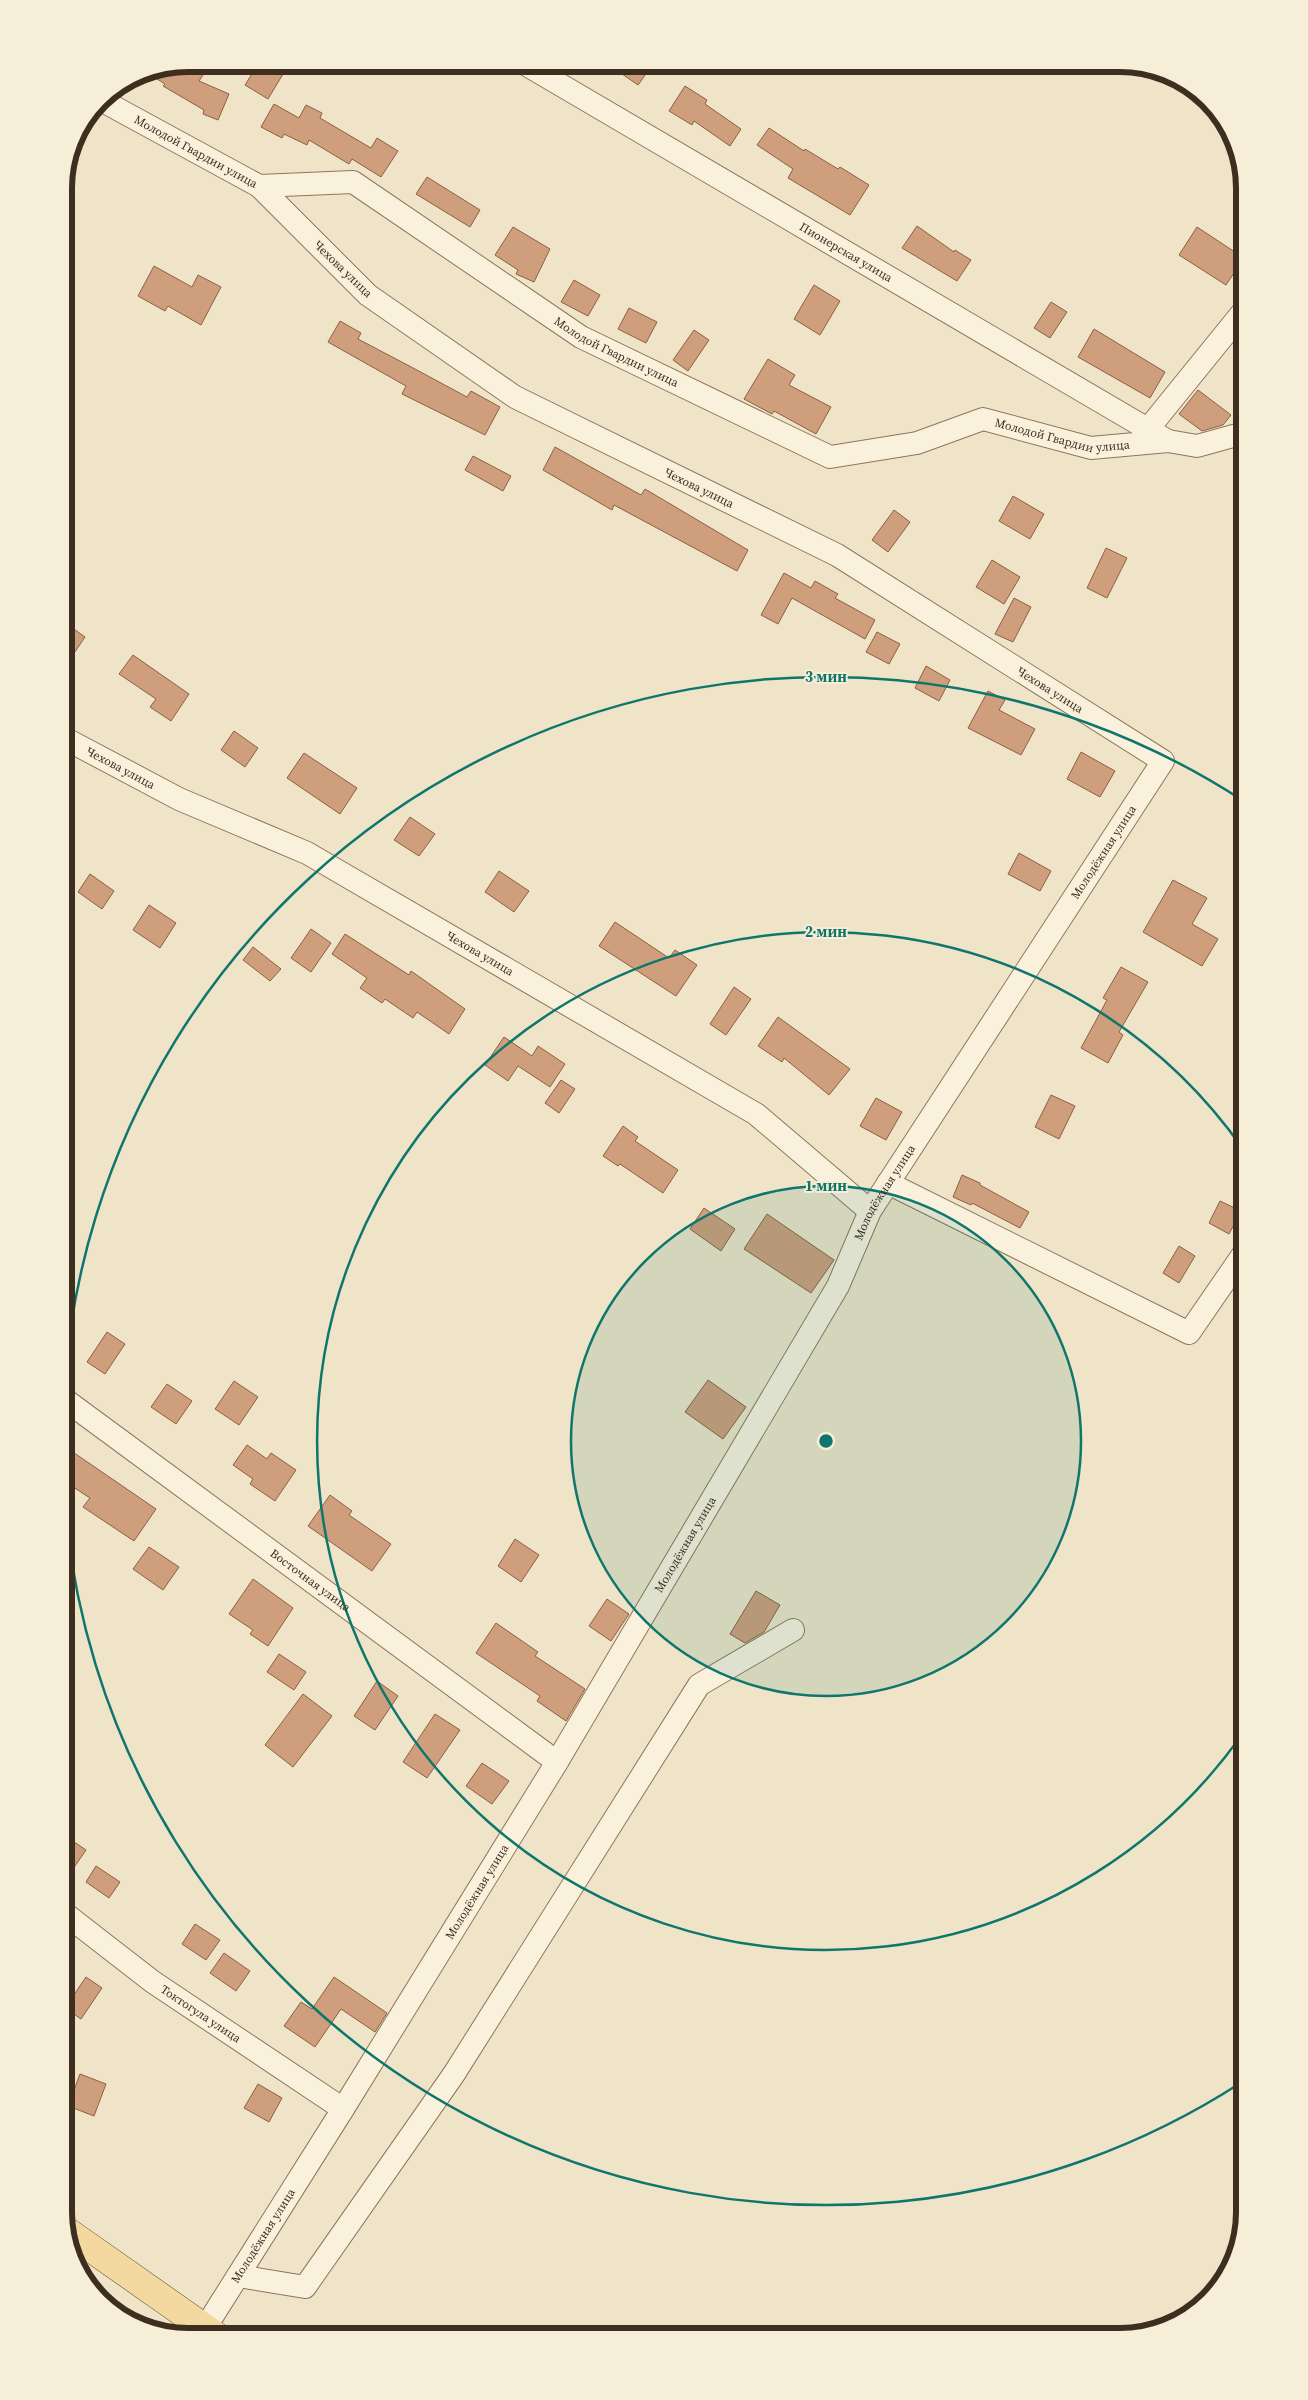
<svg xmlns="http://www.w3.org/2000/svg" width="1308" height="2400" viewBox="0 0 1308 2400" font-family="'Source Serif 4',serif">
<rect width="100%" height="100%" fill="#f0e4c8"/>
<g fill="#cf9f7d" stroke="#8d5f41">
<polygon points="186,64 203,75 199,81 229,94 218,120 203,114 204,110 163,86 165,84 146,72"/>
<polygon points="258,64 289,64 268,99 245,85"/>
<polygon points="629,64 653,64 638,85 622,74"/>
<polygon points="685,86 707,100 705,104 741,129 730,146 694,121 692,125 669,111"/>
<polygon points="274,104 299,118 306,105 322,113 320,118 371,148 377,138 398,151 381,177 352,159 349,164 309,140 307,145 284,134 282,138 261,127"/>
<polygon points="769,128 804,151 805,149 838,169 840,167 869,185 850,215 788,178 793,169 757,145"/>
<polygon points="427,177 480,210 470,227 416,194"/>
<polygon points="917,226 954,252 955,250 971,260 957,281 902,248"/>
<polygon points="513,227 550,249 534,282 516,274 518,270 495,255"/>
<polygon points="1197,227 1244,258 1226,285 1179,255"/>
<polygon points="154,266 192,287 198,275 221,287 201,325 168,306 165,311 138,296"/>
<polygon points="574,280 600,295 588,316 561,302"/>
<polygon points="814,285 840,301 820,335 794,319"/>
<polygon points="1051,302 1067,312 1050,338 1034,328"/>
<polygon points="629,308 657,322 646,343 618,329"/>
<polygon points="340,321 361,333 358,339 415,369 467,397 471,391 500,407 485,435 402,394 406,386 328,342"/>
<polygon points="1094,329 1165,372 1150,398 1078,357"/>
<polygon points="694,330 709,340 688,371 673,360"/>
<polygon points="768,359 795,375 789,385 831,407 816,434 774,411 772,414 744,399"/>
<polygon points="1198,390 1231,415 1223,425 1202,431 1179,414"/>
<polygon points="555,447 641,495 645,489 748,550 737,571 614,505 612,510 543,470"/>
<polygon points="473,456 511,476 503,491 465,470"/>
<polygon points="1013,496 1044,514 1030,539 999,521"/>
<polygon points="894,510 910,522 888,552 872,540"/>
<polygon points="1106,548 1127,558 1107,598 1087,588"/>
<polygon points="992,560 1020,577 1004,604 976,587"/>
<polygon points="784,573 811,588 815,581 838,594 835,598 875,620 865,639 792,598 778,624 761,615"/>
<polygon points="1014,598 1031,607 1013,642 995,634"/>
<polygon points="64,622 85,637 64,668"/>
<polygon points="877,632 900,644 889,664 866,652"/>
<polygon points="133,655 189,694 171,721 150,707 156,699 119,674"/>
<polygon points="926,666 950,680 939,701 915,688"/>
<polygon points="988,691 1005,700 999,710 1035,729 1021,755 968,728"/>
<polygon points="234,731 258,748 245,767 221,750"/>
<polygon points="1081,752 1115,771 1100,797 1067,779"/>
<polygon points="304,753 357,788 340,814 287,778"/>
<polygon points="410,817 435,834 419,856 394,840"/>
<polygon points="1019,853 1051,871 1040,891 1008,874"/>
<polygon points="499,871 529,891 514,912 485,892"/>
<polygon points="90,874 114,891 102,909 78,892"/>
<polygon points="1173,880 1207,898 1192,924 1218,939 1202,966 1143,932"/>
<polygon points="149,905 176,923 160,948 133,930"/>
<polygon points="615,922 669,958 675,950 697,965 676,996 599,946"/>
<polygon points="311,929 331,943 311,972 291,958"/>
<polygon points="345,934 409,975 411,971 465,1009 449,1034 417,1012 413,1018 385,999 382,1003 360,988 367,978 332,954"/>
<polygon points="253,947 281,969 270,981 243,960"/>
<polygon points="1121,967 1148,982 1119,1032 1123,1035 1108,1063 1081,1048 1107,1000 1103,998"/>
<polygon points="734,987 751,999 726,1035 710,1024"/>
<polygon points="778,1017 850,1069 829,1095 784,1058 782,1062 758,1046"/>
<polygon points="504,1037 532,1056 538,1046 565,1064 550,1087 518,1066 508,1081 485,1065"/>
<polygon points="561,1080 575,1089 559,1113 545,1103"/>
<polygon points="1051,1095 1075,1106 1059,1139 1035,1127"/>
<polygon points="876,1098 902,1112 886,1140 860,1126"/>
<polygon points="623,1126 638,1137 635,1141 678,1170 663,1193 620,1164 618,1166 603,1156"/>
<polygon points="962,1175 980,1183 980,1185 1029,1212 1020,1228 972,1203 971,1205 953,1197"/>
<polygon points="1220,1201 1241,1211 1229,1234 1209,1223"/>
<polygon points="704,1208 735,1229 721,1251 690,1229"/>
<polygon points="767,1214 834,1260 811,1293 744,1249"/>
<polygon points="1179,1246 1195,1256 1179,1283 1163,1273"/>
<polygon points="107,1332 125,1344 105,1374 87,1362"/>
<polygon points="708,1380 746,1407 723,1439 685,1412"/>
<polygon points="234,1381 258,1397 239,1425 215,1409"/>
<polygon points="167,1384 192,1401 176,1424 151,1407"/>
<polygon points="247,1445 267,1459 271,1453 296,1470 275,1501 250,1484 253,1479 233,1465"/>
<polygon points="64,1446 156,1509 134,1541 83,1507 90,1498 64,1481"/>
<polygon points="330,1495 352,1511 349,1515 391,1544 372,1571 308,1526"/>
<polygon points="515,1539 539,1555 521,1582 498,1566"/>
<polygon points="149,1547 179,1567 163,1590 133,1569"/>
<polygon points="253,1579 293,1608 268,1646 250,1634 253,1630 229,1614"/>
<polygon points="756,1591 780,1605 764,1632 745,1643 730,1634"/>
<polygon points="607,1599 629,1614 611,1641 589,1626"/>
<polygon points="496,1623 538,1652 535,1656 585,1689 566,1721 537,1701 540,1696 476,1653"/>
<polygon points="279,1654 306,1672 294,1690 267,1672"/>
<polygon points="377,1681 398,1696 375,1730 354,1716"/>
<polygon points="303,1694 332,1716 293,1767 265,1745"/>
<polygon points="435,1714 460,1730 427,1778 403,1762"/>
<polygon points="482,1763 509,1781 492,1804 466,1786"/>
<polygon points="64,1835 86,1850 64,1882"/>
<polygon points="96,1866 120,1882 109,1898 86,1882"/>
<polygon points="195,1924 220,1940 206,1960 182,1944"/>
<polygon points="224,1953 250,1971 236,1991 210,1973"/>
<polygon points="86,1977 102,1988 81,2019 65,2008"/>
<polygon points="334,1977 387,2013 375,2032 341,2009 315,2047 284,2026 301,2002 312,2009"/>
<polygon points="80,2074 106,2084 94,2116 68,2106"/>
<polygon points="258,2084 282,2098 269,2122 244,2108"/>
</g>
<g fill="none" stroke-linecap="round" stroke-linejoin="round">
<g stroke="#8d765c" stroke-width="24">
<g id="minor">
<path id="s1" d="M 525,64 L 1168,441"/>
<path id="s2" d="M 101,100 L 259,186 L 353,182 L 581,337 L 830,457 L 917,443 L 983,419 L 1091,448 L 1168,441 L 1197,446 L 1244,433"/>
<polyline points="1148,429 1242,313"/>
<path id="s3" d="M 64,738 L 179,799 L 307,853 L 756,1114 L 870,1211"/>
<polyline points="888,1183 1189,1333 1244,1253"/>
<path id="s4" d="M 64,1399 L 557,1762"/>
<path id="s5" d="M 64,1913 L 153,1982 L 343,2109"/>
<polyline points="238,2276 305,2287 454,2074 699,1685 793,1630"/>
<path id="s6" d="M 205,2328 L 343,2109 L 557,1762 L 838,1286 L 870,1211 L 1163,761 L 837,555 L 515,397 L 368,295 L 259,186"/>
</g>
</g>
<g stroke="#5b4430" stroke-width="29">
<polyline id="major" points="68,2232 216,2336"/>
</g>
<use href="#minor" stroke="#faf1dc" stroke-width="22"/>
<use href="#major" stroke="#f3d9a0" stroke-width="28"/>
</g>
<circle cx="826" cy="1441" r="255" fill="#0f766e" fill-opacity=".12"/>
<g fill="none" stroke="#0f766e" stroke-width="2.5">
<circle cx="826" cy="1441" r="255"/>
<path d="M1243 1733A509 509 0 1 1 1243 1149"/>
<path d="M1242 2082A764 764 0 0 1 64 1494M64 1388A764 764 0 0 1 1242 800"/>
</g>
<g text-anchor="middle" stroke-width="4" stroke-linejoin="round" paint-order="stroke">
<g font-size="12" fill="#3d2e20" stroke="#f7eed8">
<text dy="4" stroke="none"><textPath href="#s2" startOffset="108">Молодой Гвардии улица</textPath></text>
<text dy="4" stroke="none"><textPath href="#s1" startOffset="372">Пионерская улица</textPath></text>
<text transform="translate(343 269) rotate(44)" y="4">Чехова улица</text>
<text dy="4" stroke="none"><textPath href="#s2" startOffset="588">Молодой Гвардии улица</textPath></text>
<text dy="4" stroke="none"><textPath href="#s2" startOffset="1066">Молодой Гвардии улица</textPath></text>
<text transform="translate(699 488) rotate(26)" y="4">Чехова улица</text>
<text transform="translate(1050 690) rotate(32)" y="4">Чехова улица</text>
<text dy="4" stroke="none"><textPath href="#s3" startOffset="64">Чехова улица</textPath></text>
<text dy="4" stroke="none"><textPath href="#s6" startOffset="1729">Молодёжная улица</textPath></text>
<text dy="4" stroke="none"><textPath href="#s3" startOffset="469">Чехова улица</textPath></text>
<text dy="4" stroke="none"><textPath href="#s6" startOffset="1324">Молодёжная улица</textPath></text>
<text dy="4" stroke="none"><textPath href="#s6" startOffset="919">Молодёжная улица</textPath></text>
<text dy="4" stroke="none"><textPath href="#s4" startOffset="306">Восточная улица</textPath></text>
<text dy="4" stroke="none"><textPath href="#s6" startOffset="514">Молодёжная улица</textPath></text>
<text dy="4" stroke="none"><textPath href="#s5" startOffset="170">Токтогула улица</textPath></text>
<text dy="4" stroke="none"><textPath href="#s6" startOffset="109">Молодёжная улица</textPath></text>
</g>
</g>
<path d="M0 0H1308V2400H0ZM188 72H1120A116 116 0 0 1 1236 188V2212A116 116 0 0 1 1120 2328H188A116 116 0 0 1 72 2212V188A116 116 0 0 1 188 72Z" fill="#f7eed8" fill-rule="evenodd"/>
<path fill="none" stroke="#3d2e20" stroke-width="6" d="M188 72H1120A116 116 0 0 1 1236 188V2212A116 116 0 0 1 1120 2328H188A116 116 0 0 1 72 2212V188A116 116 0 0 1 188 72Z"/>
<circle cx="826" cy="1441" r="8" fill="#0f766e" stroke="#f7eed8" stroke-width="2.5"/>
<g font-size="15" text-anchor="middle" font-weight="bold" fill="#0f766e" stroke="#f7eed8" stroke-width="4" stroke-linejoin="round" paint-order="stroke">
<text x="826" y="682">3 мин</text>
<text x="826" y="937">2 мин</text>
<text x="826" y="1191">1 мин</text>
</g>
</svg>
